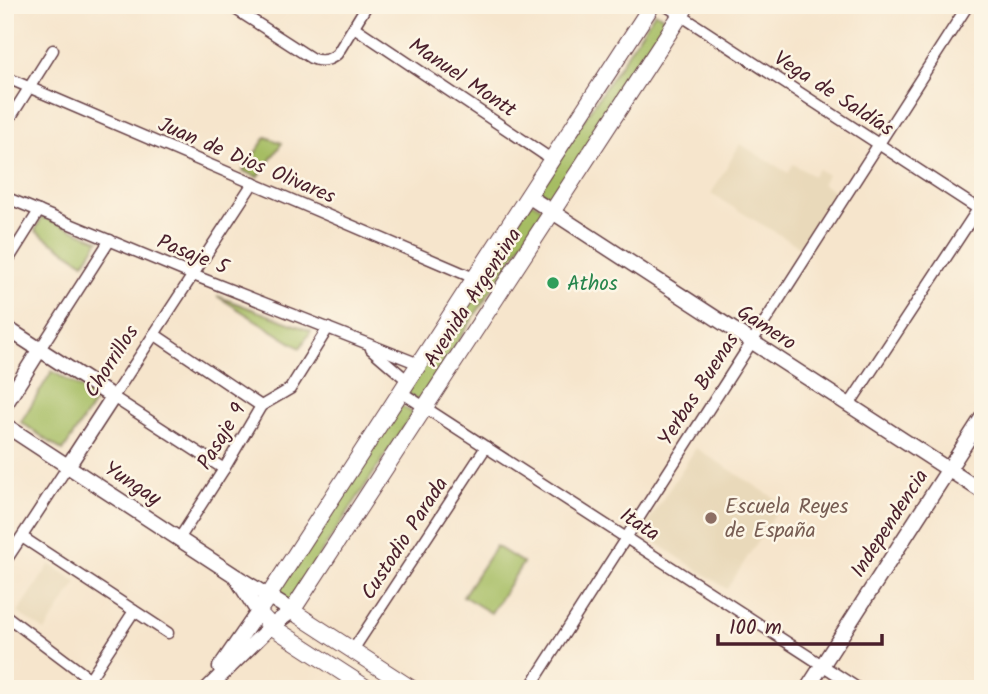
<svg xmlns="http://www.w3.org/2000/svg" width="988" height="694" viewBox="0 0 988 694" font-family="Kalam,sans-serif">
<rect width="100%" height="100%" fill="#fcf5e5"/>
<filter id="ink" filterUnits="userSpaceOnUse"><feTurbulence type="fractalNoise" baseFrequency=".0143" numOctaves="2"/><feDisplacementMap in="SourceGraphic" scale="14" xChannelSelector="R" yChannelSelector="G"/><feConvolveMatrix kernelMatrix="1 2 1 2 8 2 1 2 1" color-interpolation-filters="sRGB"/></filter>
<filter id="wash" filterUnits="userSpaceOnUse"><feTurbulence type="fractalNoise" baseFrequency=".00686" numOctaves="4" result="noise"/><feDisplacementMap in="SourceGraphic" scale="28" xChannelSelector="R" yChannelSelector="G"/><feGaussianBlur stdDeviation="1.57" result="paint"/><feColorMatrix in="noise" values="0 0 0 0 0 0 0 0 0 0 0 0 0 0 0 0 0 1.4 0 .05"/><feComposite in="paint" operator="in"/></filter>
<g filter="url(#wash)">
<rect width="100%" height="100%" fill="#f6e5cc"/>
<g fill="#e9d9ba">
<polygon points="740,144 788,173 793,164 813,176 818,169 827,175 822,184 834,191 800,247 711,194"/>
<polygon points="696,448 782,503 727,589 641,533"/>
<polygon points="50,564 77,582 45,631 18,613"/>
</g>
<g fill="#a6bd63" stroke="#786e47" stroke-width="2">
<polygon points="655,12 671,22 555,200 538,189"/>
<polygon points="266,137 282,143 258,177 243,171"/>
<polygon points="530,201 544,209 419,401 405,391"/>
<polygon points="42,217 99,240 84,263 35,231"/>
<polygon points="217,296 311,331 300,348"/>
<polygon points="52,371 97,398 63,451 21,422"/>
<polygon points="398,404 413,413 289,602 276,594"/>
<polygon points="496,546 523,563 491,613 463,596"/>
</g>
</g>
<g filter="url(#ink)">
<g fill="none" stroke-linecap="round" stroke-linejoin="round">
<g stroke="#643d43" stroke-width="13">
<g id="street">
<path d="M 229,5 L 311,58 C 320,62 329,61 337,54 L 367,5"/>
<polyline points="665,5 983,212"/>
<polyline points="354,27 551,159"/>
<polyline points="5,77 474,278"/>
<polyline points="5,126 53,50"/>
<polyline points="5,197 193,275 419,364"/>
<polyline points="5,265 39,211"/>
<polyline points="154,334 261,406"/>
<polyline points="40,349 110,240"/>
<polyline points="371,349 408,381"/>
<polyline points="401,392 859,689"/>
<polyline points="849,405 978,209"/>
<polyline points="224,469 113,397 253,183"/>
<polyline points="22,537 168,633"/>
<polyline points="179,539 224,469 261,406 290,389 328,328"/>
<polyline points="5,562 68,466"/>
<polyline points="5,615 90,679"/>
<polyline points="353,650 486,447"/>
<polyline points="83,689 134,611"/>
<polyline points="529,689 968,5"/>
</g>
</g>
<g stroke="#643d43" stroke-width="17">
<g id="secondary">
<polyline points="528,196 983,492"/>
<polyline points="5,327 113,397 68,466"/>
<polyline points="5,405 40,349"/>
<polyline points="5,425 237,577 292,611 271,626 207,689"/>
<polyline points="220,667 258,612 237,579"/>
<polyline points="807,689 983,416"/>
</g>
</g>
<g stroke="#643d43" stroke-width="18">
<g id="primary">
<polyline points="368,689 271,626 258,612 652,5"/>
<polyline points="412,689 292,611 687,5"/>
</g>
</g>
<use href="#street" stroke="#fff" stroke-width="10"/>
<use href="#secondary" stroke="#fff" stroke-width="14"/>
<use href="#primary" stroke="#fff" stroke-width="16"/>
</g>
</g>
<circle fill="#2e9e5b" stroke="#fcf5e5" stroke-width="2.5" cx="553" cy="283" r="7"/>
<circle fill="#8d6e63" stroke="#fcf5e5" stroke-width="2.5" cx="711" cy="518" r="7"/>
<g text-anchor="middle" stroke-width="5" stroke-linejoin="round" paint-order="stroke">
<g font-size="21" fill="#4a1f2b" stroke="#fcf5e5">
<text transform="translate(463 77) rotate(34)" y="7">Manuel Montt</text>
<text transform="translate(834 93) rotate(33)" y="7">Vega de Saldías</text>
<text transform="translate(247 160) rotate(23)" y="7">Juan de Dios Olivares</text>
<text transform="translate(193 254) rotate(22)" y="7">Pasaje 5</text>
<text transform="translate(472 297) rotate(-57)" y="7">Avenida Argentina</text>
<text transform="translate(767 327) rotate(33)" y="7">Gamero</text>
<text transform="translate(111 361) rotate(-57)" y="7">Chorrillos</text>
<text transform="translate(698 389) rotate(-57)" y="7">Yerbas Buenas</text>
<text transform="translate(221 436) rotate(-59)" y="7">Pasaje 9</text>
<text transform="translate(133 483) rotate(33)" y="7">Yungay</text>
<text transform="translate(889 523) rotate(-57)" y="7">Independencia</text>
<text transform="translate(640 524) rotate(33)" y="7">Itata</text>
<text transform="translate(404 538) rotate(-57)" y="7">Custodio Parada</text>
</g>
<g font-size="21" fill="#27864d" stroke="#fcf5e5" text-anchor="start">
<text x="567" y="290">Athos</text>
</g>
<g font-size="21" fill="#785e54" stroke="#fcf5e5" text-anchor="start">
<text x="725" y="513">Escuela Reyes<tspan x="725" dy="24">de España</tspan></text>
</g>
</g>
<rect width="988" height="694" fill="none" stroke="#fcf5e5" stroke-width="28"/>
<path d="M718 634v10h164v-10" fill="none" stroke="#4a1f2b" stroke-width="3.5"/>
<text x="729" y="634" font-size="21" fill="#4a1f2b" stroke="#fcf5e5" stroke-width="5" paint-order="stroke">100 m</text>
</svg>
